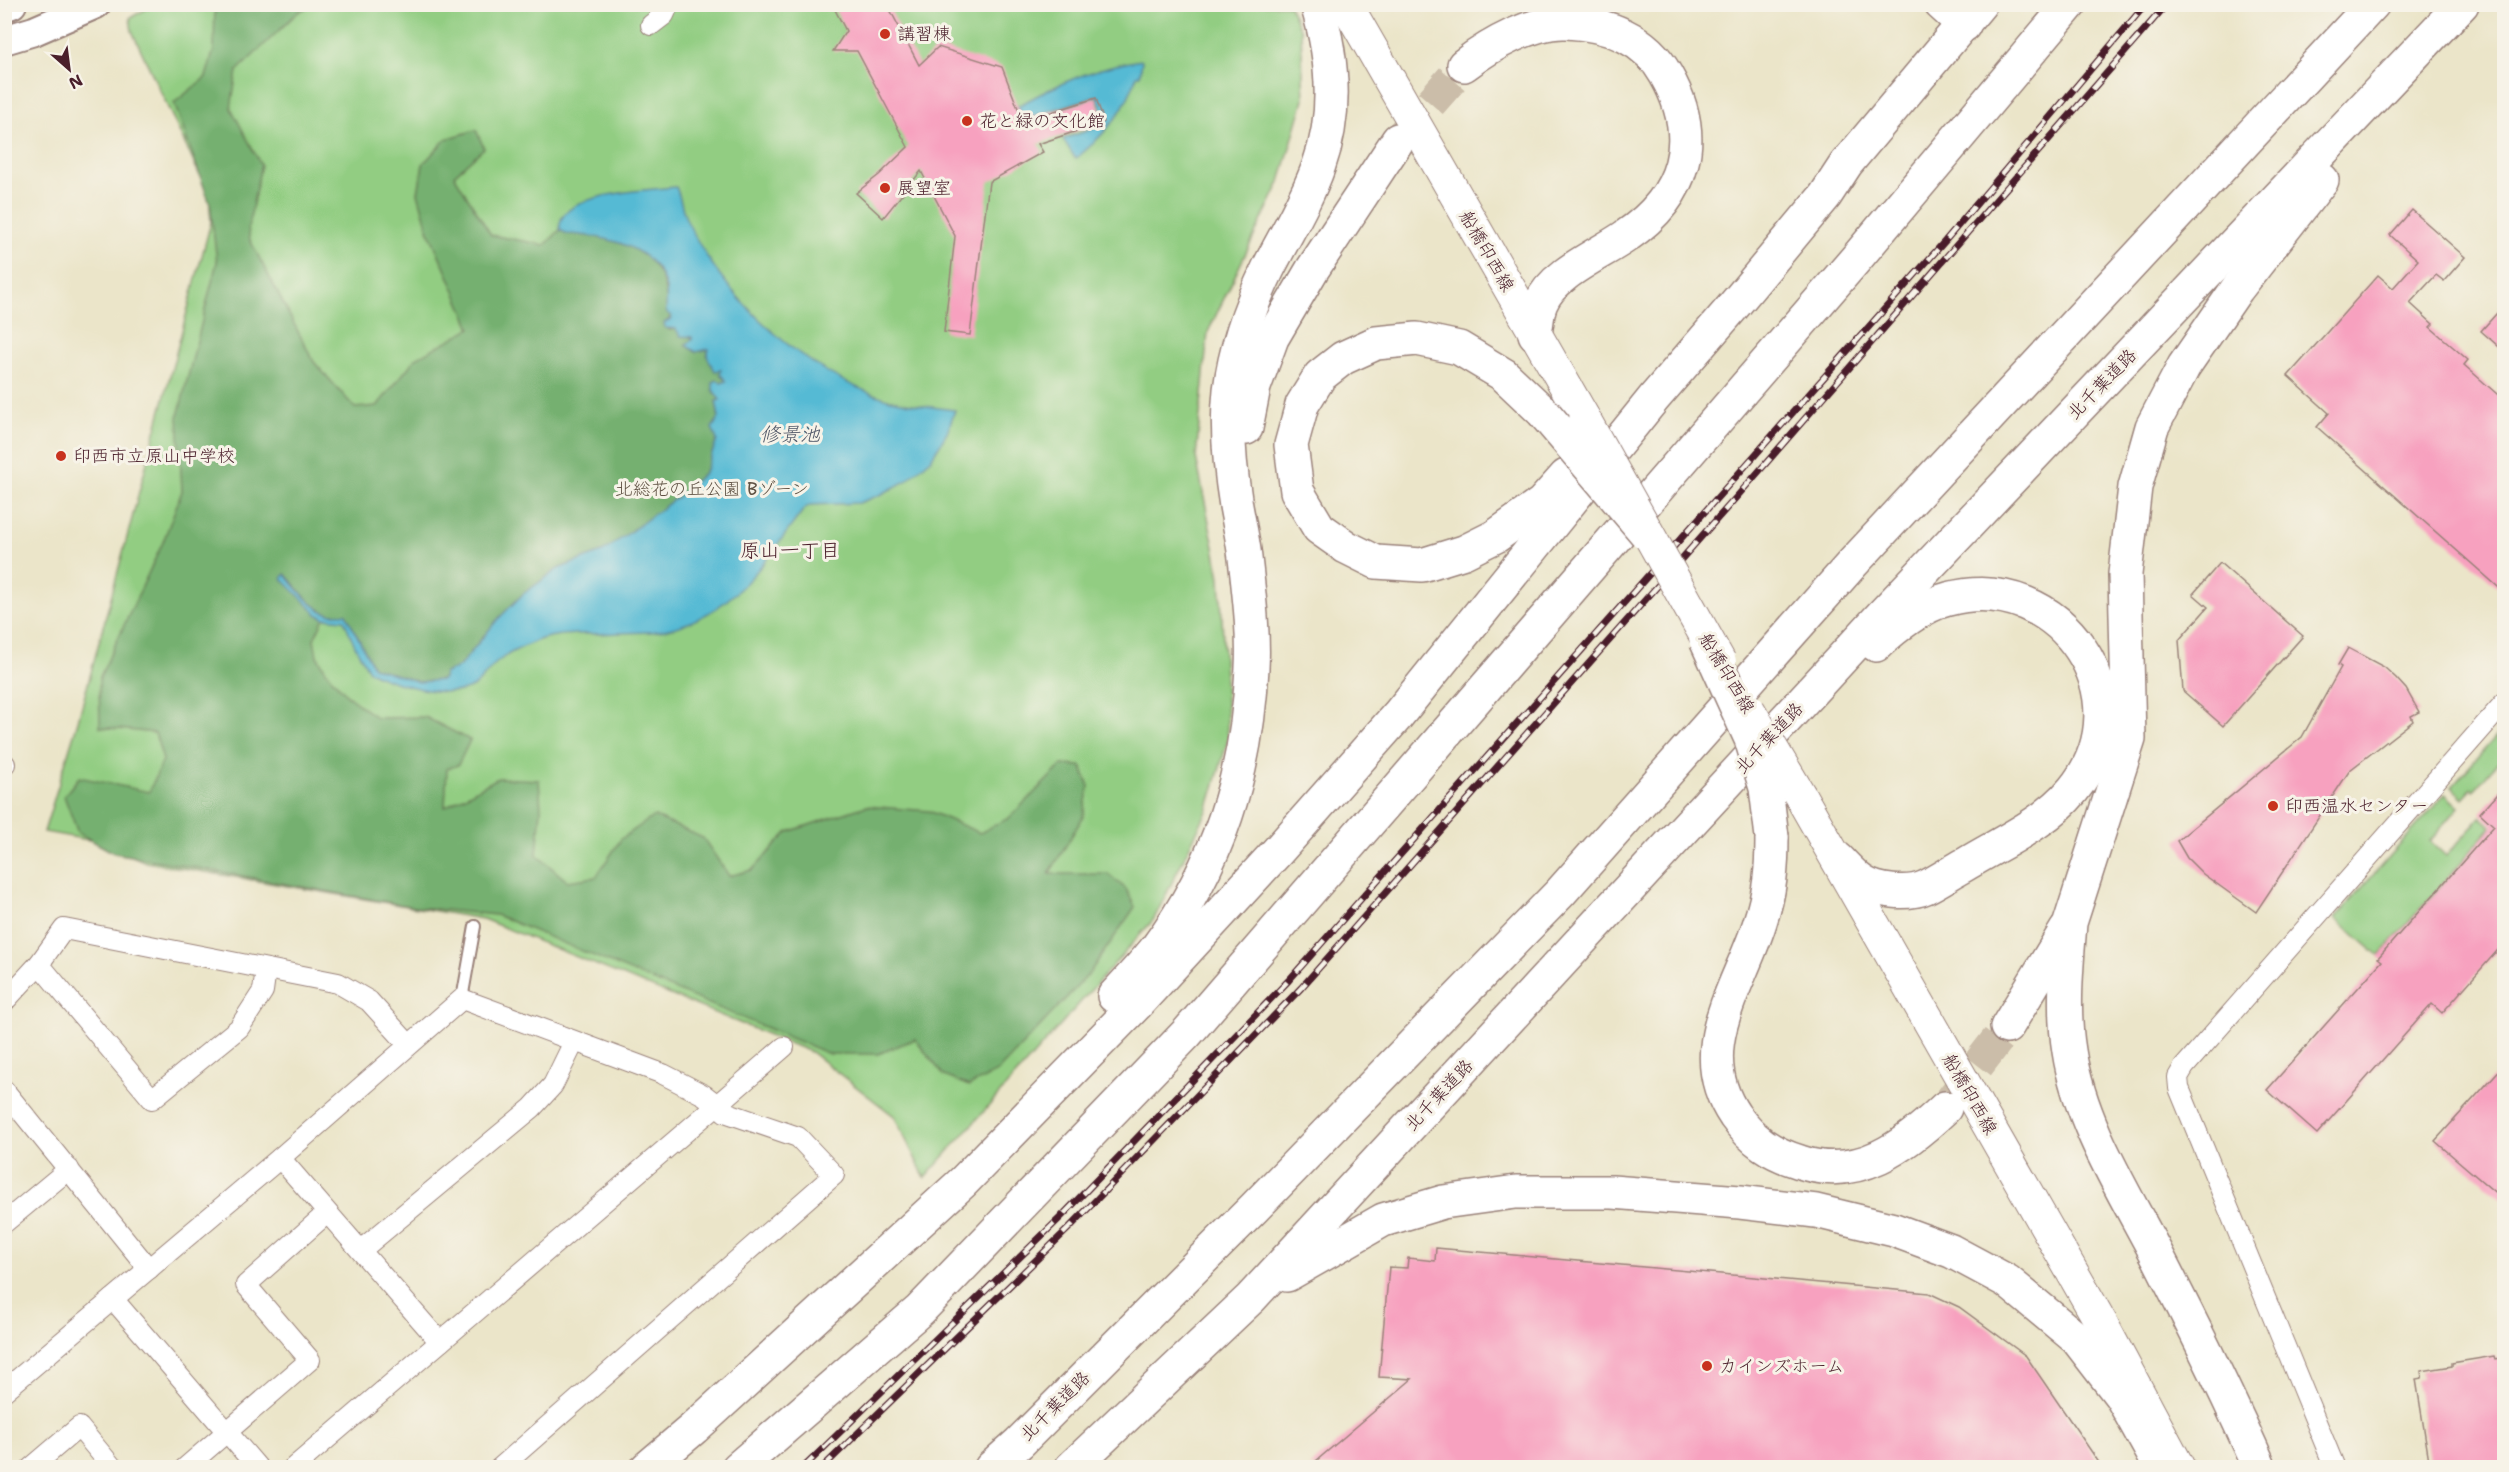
<svg xmlns="http://www.w3.org/2000/svg" width="2509" height="1472" viewBox="0 0 2509 1472" font-family="'Shantell Sans','Klee One',sans-serif">
<rect width="100%" height="100%" fill="#f7f3e8"/>
<filter id="ink" filterUnits="userSpaceOnUse"><feTurbulence type="fractalNoise" baseFrequency=".0167" numOctaves="2"/><feDisplacementMap in="SourceGraphic" scale="12" xChannelSelector="R" yChannelSelector="G"/><feConvolveMatrix kernelMatrix="1 2 1 2 8 2 1 2 1" color-interpolation-filters="sRGB"/></filter>
<filter id="wash" filterUnits="userSpaceOnUse"><feTurbulence type="fractalNoise" baseFrequency=".008" numOctaves="4" result="noise"/><feDisplacementMap in="SourceGraphic" scale="24" xChannelSelector="R" yChannelSelector="G"/><feGaussianBlur stdDeviation="1.35" result="paint"/><feColorMatrix in="noise" values="0 0 0 0 0 0 0 0 0 0 0 0 0 0 0 0 0 1.4 0 .05"/><feComposite in="paint" operator="in"/></filter>
<g filter="url(#wash)">
<rect width="100%" height="100%" fill="#ebe5c9"/>
<g fill="#92cd82" stroke="#6e7656" stroke-width="1.5">
<polygon points="155,4 1289,5 1301,31 1304,99 1280,182 1208,332 1196,457 1220,577 1228,740 1207,811 1154,919 925,1178 894,1116 811,1052 483,919 146,862 100,842 44,832 78,721 211,222 209,195 132,31 130,18"/>
<polygon points="2504,727 2504,755 2474,790 2472,788 2463,798 2452,787"/>
<polygon points="2445,794 2459,807 2430,841 2446,856 2481,817 2492,827 2379,956 2335,918"/>
</g>
<path fill="#75b070" stroke="#60684e" stroke-width="1.5" d="M 215,5 L 311,5 L 297,13 L 237,71 L 231,108 L 261,165 L 248,228 L 250,240 L 314,362 L 355,408 L 377,406 L 416,358 L 471,328 L 429,232 L 418,193 L 423,164 L 446,139 L 476,130 L 484,148 L 454,175 L 491,235 L 545,245 L 560,230 C 569,235 578,234 588,235 C 613,239 644,247 658,271 C 667,285 665,300 671,315 L 668,321 L 669,330 L 676,329 L 692,337 L 692,340 L 685,345 L 696,352 L 709,348 L 707,356 L 715,370 L 721,370 L 726,381 L 721,383 L 717,380 L 713,390 L 720,400 L 716,401 L 719,418 L 717,440 L 705,472 L 680,495 L 604,552 L 558,569 L 523,594 L 483,637 L 459,667 L 445,673 L 442,680 L 419,682 L 373,667 L 346,614 C 340,613 333,615 327,613 C 310,607 297,587 285,574 L 317,614 L 324,618 L 314,639 L 317,656 L 328,674 L 350,698 L 377,718 L 425,717 L 470,740 L 458,765 L 447,769 L 445,807 L 498,778 L 539,780 L 541,809 L 537,855 L 567,881 L 596,877 L 621,839 L 654,816 L 703,838 L 729,876 L 752,870 L 788,832 L 866,806 L 929,811 L 980,833 L 1009,818 L 1062,765 L 1081,766 L 1089,786 L 1083,817 L 1049,874 L 1108,874 L 1126,889 L 1135,907 L 1088,975 L 997,1072 L 969,1086 L 944,1076 L 915,1039 L 878,1054 L 829,1054 L 496,915 L 414,907 L 114,853 L 78,833 L 64,796 L 79,777 L 149,792 L 163,760 L 155,733 L 100,727 L 99,679 L 163,542 L 182,491 L 178,416 L 217,262 L 210,204 L 174,103 L 206,77 L 214,49 Z"/>
<g fill="#55bad4" stroke="#506c80" stroke-width="1.5">
<path d="M 1142,60 L 1140,75 L 1137,75 C 1125,112 1107,132 1078,157 L 1075,158 L 1063,139 L 1107,124 L 1097,96 L 1024,119 L 1018,106 C 1057,84 1097,66 1142,60 Z"/>
<path d="M 676,187 C 681,198 682,211 687,221 C 724,298 805,374 888,399 C 910,405 933,407 955,410 L 947,433 L 931,459 L 906,481 L 880,495 L 859,503 L 810,505 L 804,509 C 764,562 731,619 659,631 C 646,633 631,632 618,633 C 591,635 561,631 536,641 C 525,646 509,652 500,660 C 490,667 484,679 474,686 C 451,701 393,684 369,671 L 356,648 L 344,620 L 324,618 L 317,614 L 282,579 L 285,574 C 296,587 310,607 327,613 C 333,615 340,613 346,614 L 373,667 L 419,682 L 442,680 L 445,673 L 459,667 L 497,620 L 523,594 L 558,569 L 604,551 L 680,495 L 705,472 L 717,440 L 712,428 L 719,418 L 716,401 L 720,400 L 713,390 L 713,382 L 718,380 L 721,383 L 726,381 L 720,374 L 721,370 L 715,371 L 707,356 L 709,349 L 696,352 L 685,345 L 692,340 L 692,337 L 680,336 L 676,329 L 665,328 L 664,323 L 671,319 L 671,316 L 666,312 C 666,304 667,295 666,288 C 655,245 605,236 567,234 L 560,230 C 554,192 651,190 676,187 Z"/>
</g>
<g id="blocks">
<g fill="#f7a1bf">
<polygon points="832,4 887,4 919,65 938,47 1002,67 1023,121 1096,98 1104,122 1038,144 1043,152 989,182 970,335 944,332 955,236 921,171 883,218 856,193 879,175 908,147 857,51 833,51 846,31"/>
<polygon points="2412,210 2465,257 2444,281 2436,275 2410,303 2433,324 2430,327 2468,360 2464,365 2505,401 2505,593 2317,427 2329,413 2288,376 2378,275 2393,288 2418,260 2390,235"/>
<polygon points="2505,304 2505,352 2481,331"/>
<polygon points="2220,563 2303,636 2223,726 2183,691 2179,640 2208,607 2193,594"/>
<polygon points="2348,648 2384,667 2396,678 2406,689 2419,712 2411,716 2413,721 2350,770 2256,912 2203,874 2187,858 2177,841 2302,737 2341,667 2338,665"/>
<polygon points="2505,785 2505,942 2442,1013 2432,1004 2317,1134 2267,1090 2382,961 2378,958 2494,826 2480,813"/>
<polygon points="2505,1064 2505,1201 2435,1141"/>
<polygon points="1436,1248 1929,1293 1959,1307 2026,1356 2102,1467 1309,1467 1412,1379 1379,1377 1389,1267 1407,1268 1408,1258 1435,1261"/>
<polygon points="2494,1356 2495,1359 2505,1357 2505,1467 2430,1467 2416,1379 2422,1378 2421,1371 2452,1366 2452,1363"/>
</g>
</g>
</g>
<g filter="url(#ink)">
<use href="#blocks" fill-opacity="0" stroke="#9a827a" stroke-width="1.5"/>
<g fill="none" stroke-linecap="round" stroke-linejoin="round">
<g stroke="#cbbda9" stroke-width="33" stroke-dasharray="33 16" stroke-linecap="butt">
<polyline points="1398,140 1464,65"/>
<polyline points="1948,1104 2007,1027"/>
</g>
<g stroke="#9a827a" stroke-width="14">
<polyline id="lane" points="462,999 475,926"/>
</g>
<g stroke="#9a827a" stroke-width="22">
<g id="street">
<polyline points="651,25 664,15 669,4"/>
<polyline points="4,764 5,764"/>
<polyline points="39,964 152,1099 239,1028 263,991 266,969"/>
<polyline points="4,1002 39,964 64,929 338,983 369,1001 408,1044"/>
<polyline points="4,1090 149,1269"/>
<polyline points="280,1158 440,1342"/>
<polyline points="4,1223 69,1169"/>
<polyline points="361,1250 532,1108 553,1085 574,1042"/>
<polyline points="113,1299 258,1468"/>
<polyline points="4,1391 280,1158 462,999 663,1074 704,1095 717,1105 784,1047"/>
<polyline points="31,1468 79,1427 113,1468"/>
<polyline points="185,1468 310,1360 246,1285 327,1213"/>
<polyline points="293,1468 717,1105 725,1112 798,1137 834,1175 500,1468"/>
<polyline points="2335,1468 2179,1088 2178,1077 2184,1067 2504,703"/>
</g>
</g>
<g stroke="#9a827a" stroke-width="32">
<g id="secondary">
<polyline points="4,7 12,4"/>
<polyline points="4,40 34,31 96,4"/>
</g>
</g>
<g stroke="#9a827a" stroke-width="34">
<g id="primary">
<polyline points="1346,4 1585,420"/>
<polyline points="1801,797 2103,1326 2179,1468"/>
</g>
</g>
<g stroke="#9a827a" stroke-width="36">
<g id="highway">
<polyline points="1941,4 1964,25"/>
<path d="M 1464,65 C 1490,45 1534,20 1567,22 C 1607,24 1646,38 1666,75 C 1702,138 1685,196 1626,236 C 1601,254 1553,273 1541,303 C 1537,312 1537,324 1535,334"/>
<polyline points="1543,412 1504,375 1459,348 1417,339 1376,343 1343,358 1320,376 1302,405 1291,445 1297,491 1319,528 1346,547 1376,562 1422,565 1464,552 1496,536 1542,503 1566,476"/>
<polyline points="1246,428 1254,387 1272,338 1312,270 1398,140"/>
<path d="M 1772,837 C 1772,869 1770,892 1760,922 C 1740,987 1689,1049 1735,1116 C 1753,1141 1771,1153 1800,1162 C 1858,1182 1905,1146 1945,1108"/>
<path d="M 1838,859 C 1845,866 1853,875 1861,881 C 1876,892 1909,895 1926,887 C 1940,880 1953,871 1966,864 C 2002,842 2046,823 2073,790 C 2148,698 2060,569 1948,599 C 1923,605 1894,628 1876,645"/>
<path d="M 1114,996 C 1128,981 1143,965 1156,949 C 1219,864 1247,774 1252,668 C 1254,632 1249,594 1245,558 C 1243,540 1239,523 1236,506 C 1230,469 1226,427 1230,390 C 1235,349 1250,306 1268,269 C 1285,235 1306,202 1319,165 C 1338,112 1333,57 1317,4"/>
<polyline points="2007,1027 2066,930"/>
<polyline points="1287,1275 1383,1220 1443,1202 1516,1192 1612,1192 1740,1202 1816,1211 1894,1230 1951,1251 2007,1281 2077,1339 2121,1396 2161,1468"/>
<polyline points="647,1468 694,1428 963,1182 1136,1005 1277,852 1398,715 1654,398 1731,309 1825,196 1846,164 1980,4"/>
<polyline points="738,1468 920,1310 1187,1033 1855,260 2070,4"/>
<polyline points="991,1468 1019,1443 1254,1208 1560,893 1852,564 2373,4"/>
<polyline points="1071,1468 1251,1298 1882,615 2462,4"/>
<path d="M 2260,1468 C 2228,1395 2193,1325 2157,1255 C 2123,1190 2080,1123 2069,1051 C 2062,1009 2067,965 2070,923 L 2129,739 L 2125,574 L 2135,487 L 2152,427 L 2184,366 L 2237,289 L 2322,180"/>
</g>
</g>
<use href="#lane" stroke="#fff" stroke-width="10"/>
<use href="#street" stroke="#fff" stroke-width="20"/>
<use href="#secondary" stroke="#fff" stroke-width="28"/>
<use href="#primary" stroke="#fff" stroke-width="32"/>
<use href="#highway" stroke="#fff" stroke-width="33"/>
<g stroke="#4a1f2b" stroke-width="7">
<g id="rail">
<polyline points="803,1468 1060,1218 1289,980 1945,241 2146,4"/>
<polyline points="822,1468 1069,1228 1301,988 1740,493 2167,4"/>
</g>
</g>
<use href="#rail" stroke="#f7f3e8" stroke-width="4.5" stroke-dasharray="14" stroke-linecap="butt"/>
<g stroke="#9a827a" stroke-width="34" stroke-linecap="butt">
<g id="primary-bridge">
<polyline points="1585,420 1720,662"/>
<polyline points="1749,710 1801,797"/>
</g>
</g>
<g stroke="#9a827a" stroke-width="36" stroke-linecap="butt">
<g id="highway-bridge">
<polyline points="1543,412 1646,533"/>
<polyline points="1706,640 1751,739 1766,788 1772,837"/>
</g>
</g>
<use href="#primary-bridge" stroke="#fff" stroke-width="32"/>
<use href="#highway-bridge" stroke="#fff" stroke-width="33"/>
</g>
</g>
<g fill="#c8321e" stroke="#f7f3e8" stroke-width="2">
<circle cx="885" cy="34" r="6"/>
<circle cx="967" cy="121" r="6"/>
<circle cx="885" cy="188" r="6"/>
<circle cx="61" cy="456" r="6"/>
<circle cx="2273" cy="806" r="6"/>
<circle cx="1707" cy="1366" r="6"/>
</g>
<g text-anchor="middle" stroke-width="6" stroke-linejoin="round" paint-order="stroke">
<g font-size="18" fill="#4a1f2b" stroke="#f7f3e8" text-anchor="start">
<text x="897" y="40">講習棟</text>
<text x="979" y="127">花と緑の文化館</text>
<text x="897" y="194">展望室</text>
<text x="73" y="462">印西市立原山中学校</text>
<text x="2285" y="812">印西温水センター</text>
<text x="1719" y="1372">カインズホーム</text>
</g>
<g font-size="18" fill="#4a1f2b" stroke="#f7f3e8">
<text transform="translate(1487 251) rotate(60)" y="6">船橋印西線</text>
<text transform="translate(2102 384) rotate(-46)" y="6">北千葉道路</text>
<text transform="translate(1727 673) rotate(59)" y="6">船橋印西線</text>
<text transform="translate(1769 738) rotate(-47)" y="6">北千葉道路</text>
<text transform="translate(1970 1094) rotate(60)" y="6">船橋印西線</text>
<text transform="translate(1439 1095) rotate(-47)" y="6">北千葉道路</text>
<text transform="translate(1055 1406) rotate(-45)" y="6">北千葉道路</text>
</g>
<g font-size="18" fill="#605345" stroke="#f7f3e8">
<text x="712" y="495">北総花の丘公園 Bゾーン</text>
</g>
<g font-size="20" font-style="italic" fill="#4e5566" stroke="#f7f3e8">
<text x="790" y="441">修景池</text>
</g>
<g font-size="20" fill="#4a1f2b" stroke="#f7f3e8">
<text x="790" y="557">原山一丁目</text>
</g>
</g>
<rect width="2509" height="1472" fill="none" stroke="#f7f3e8" stroke-width="24"/>
<g transform="translate(69 69) rotate(152)" stroke="#f7f3e8" stroke-width="4.5" paint-order="stroke">
<path d="M0-4.5L10 22L0 15L-10 22Z" fill="#4a1f2b"/>
<text y="-9" font-size="16" font-weight="bold" text-anchor="middle" fill="#4a1f2b">N</text>
</g>
</svg>
